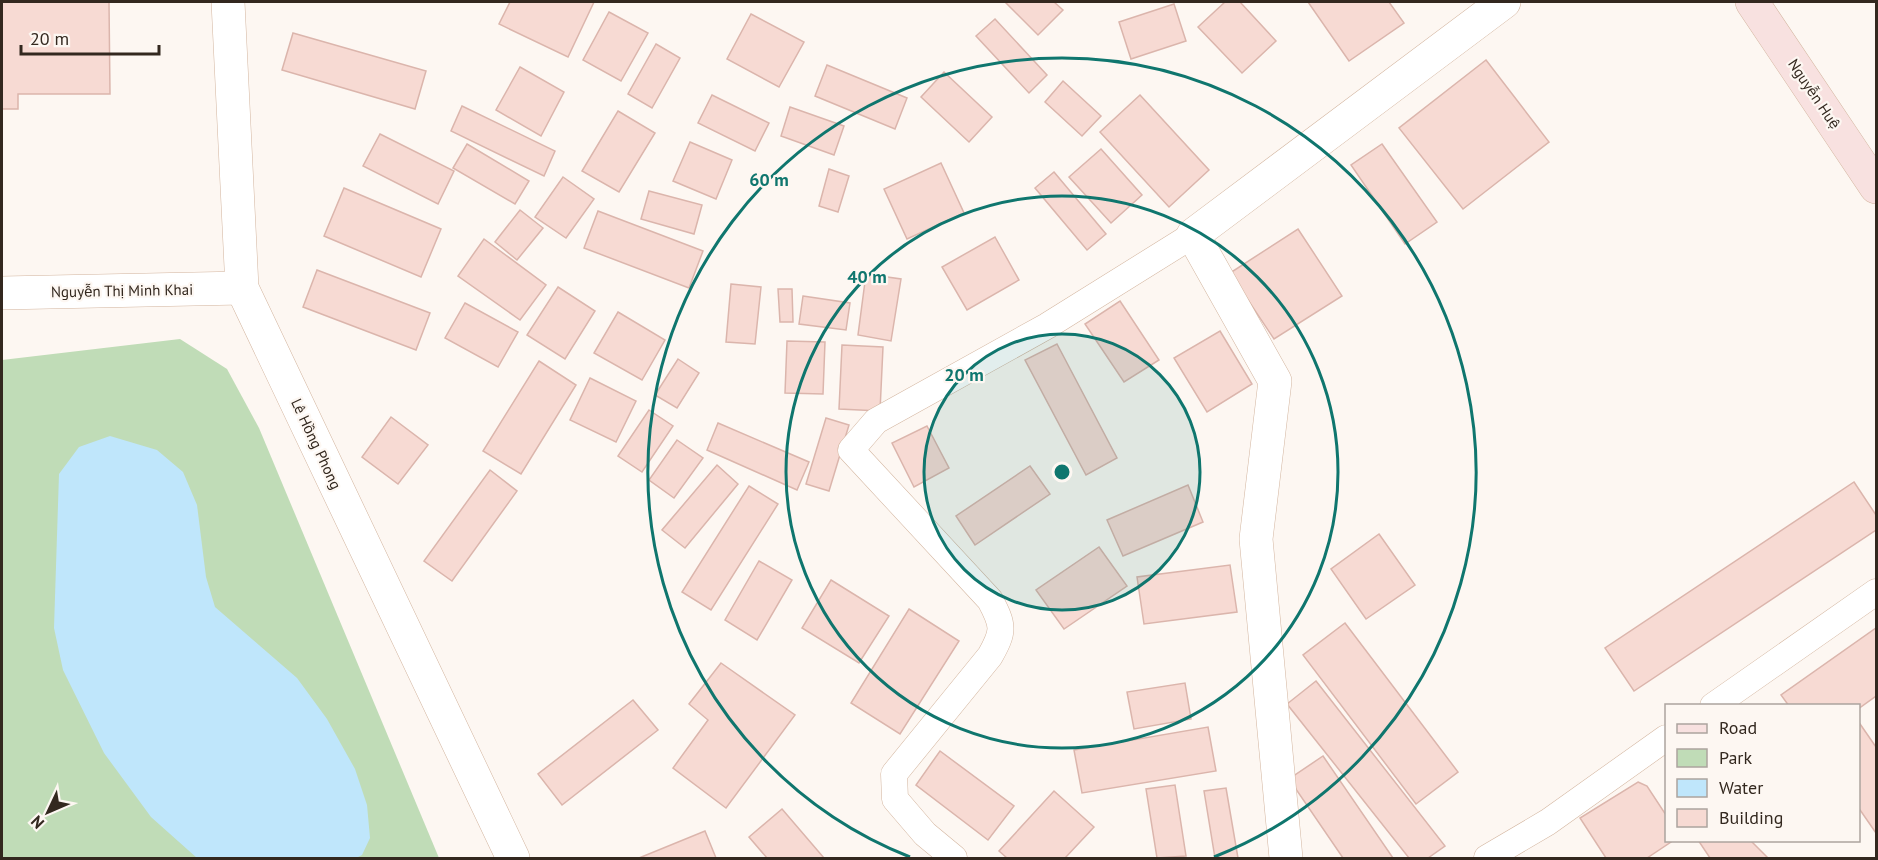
<svg xmlns="http://www.w3.org/2000/svg" width="1878" height="860" viewBox="0 0 1878 860" font-family="'PT Sans',sans-serif">
<rect width="100%" height="100%" fill="#fdf7f2"/>
<polygon fill="#c0dcb7" points="180,339 227,369 259,428 439,858 2,858 2,360"/>
<polygon fill="#bfe6fb" points="110,436 157,450 183,472 197,505 206,577 215,607 297,678 327,719 355,769 367,805 370,838 362,855 356,858 197,858 151,817 104,753 63,670 54,628 59,474 79,447"/>
<g fill="#f7dad3" stroke="#dbb5ac" stroke-width="1.5">
<polygon points="2,2 109,2 110,94 18,94 18,109 2,109"/>
<polygon points="510,2 594,2 568,57 499,24"/>
<polygon points="1005,2 1054,2 1063,10 1038,35"/>
<polygon points="1225,2 1240,2 1276,41 1242,73 1198,27"/>
<polygon points="1308,2 1389,2 1404,23 1349,61"/>
<polygon points="1174,4 1186,41 1131,59 1119,22"/>
<polygon points="609,12 648,33 621,81 583,60"/>
<polygon points="751,14 804,42 779,87 727,59"/>
<polygon points="995,19 1047,75 1029,93 976,36"/>
<polygon points="293,33 426,71 415,109 282,70"/>
<polygon points="656,44 680,58 652,108 628,94"/>
<polygon points="1486,60 1549,142 1463,209 1399,128"/>
<polygon points="827,65 907,98 895,129 815,96"/>
<polygon points="520,67 564,92 541,136 496,110"/>
<polygon points="944,72 992,117 969,142 921,97"/>
<polygon points="1063,81 1101,116 1082,136 1045,102"/>
<polygon points="712,95 769,123 755,151 698,123"/>
<polygon points="1140,95 1209,170 1169,207 1100,132"/>
<polygon points="462,106 555,151 544,176 451,131"/>
<polygon points="790,107 844,126 834,155 781,136"/>
<polygon points="618,111 655,133 619,192 582,171"/>
<polygon points="380,134 454,171 438,204 363,166"/>
<polygon points="690,142 732,160 716,199 673,181"/>
<polygon points="467,144 529,181 515,204 453,168"/>
<polygon points="1382,144 1437,222 1405,244 1351,165"/>
<polygon points="1101,149 1142,195 1111,223 1069,177"/>
<polygon points="941,163 964,213 907,239 884,189"/>
<polygon points="829,169 849,176 838,212 819,206"/>
<polygon points="1054,172 1106,234 1087,250 1035,188"/>
<polygon points="563,177 594,199 566,238 535,217"/>
<polygon points="344,188 441,229 421,277 324,236"/>
<polygon points="649,191 702,205 694,234 641,219"/>
<polygon points="520,210 543,228 517,260 495,242"/>
<polygon points="598,211 703,251 689,288 584,248"/>
<polygon points="1298,229 1342,296 1274,339 1230,273"/>
<polygon points="995,237 1019,280 967,310 942,267"/>
<polygon points="484,239 546,285 520,320 458,276"/>
<polygon points="317,270 430,313 416,350 303,307"/>
<polygon points="866,274 901,279 891,341 858,335"/>
<polygon points="731,284 761,287 755,344 726,342"/>
<polygon points="558,287 595,311 565,359 527,335"/>
<polygon points="778,289 792,289 793,322 780,322"/>
<polygon points="803,296 850,303 846,330 799,324"/>
<polygon points="1120,301 1159,360 1124,382 1085,324"/>
<polygon points="465,303 518,332 498,367 445,338"/>
<polygon points="618,312 665,340 642,380 594,353"/>
<polygon points="1220,331 1252,384 1207,412 1174,358"/>
<polygon points="787,341 825,342 823,394 785,393"/>
<polygon points="1057,344 1117,458 1086,475 1025,360"/>
<polygon points="842,345 883,347 880,411 839,409"/>
<polygon points="678,359 699,373 677,408 655,395"/>
<polygon points="539,361 576,385 521,474 483,451"/>
<polygon points="590,378 636,401 616,442 570,420"/>
<polygon points="649,410 673,426 642,472 618,456"/>
<polygon points="391,417 428,445 398,484 362,457"/>
<polygon points="826,418 849,425 829,491 806,484"/>
<polygon points="718,423 809,462 797,490 707,450"/>
<polygon points="927,426 949,468 914,487 892,443"/>
<polygon points="677,440 703,458 674,498 649,480"/>
<polygon points="717,465 738,484 685,548 662,530"/>
<polygon points="1030,466 1050,494 975,545 956,516"/>
<polygon points="490,470 517,491 452,581 424,561"/>
<polygon points="1854,482 1876,515 1876,530 1634,691 1605,648"/>
<polygon points="1188,485 1203,522 1123,556 1107,520"/>
<polygon points="749,486 778,504 711,610 682,592"/>
<polygon points="1379,534 1415,585 1366,619 1331,569"/>
<polygon points="1099,547 1127,586 1064,629 1036,590"/>
<polygon points="759,561 792,580 757,640 725,620"/>
<polygon points="1230,565 1237,612 1144,624 1137,577"/>
<polygon points="831,580 889,616 859,663 802,628"/>
<polygon points="909,609 959,641 900,734 851,703"/>
<polygon points="1345,623 1458,772 1416,804 1303,655"/>
<polygon points="1876,628 1876,696 1858,709 1858,706 1789,706 1781,695"/>
<polygon points="721,663 795,715 726,808 673,768 708,720 689,704"/>
<polygon points="1316,681 1445,846 1428,858 1409,858 1287,704"/>
<polygon points="1185,683 1191,719 1134,729 1127,692"/>
<polygon points="633,700 658,730 562,805 538,774"/>
<polygon points="1858,721 1876,747 1876,833 1858,807"/>
<polygon points="1208,727 1216,771 1082,793 1074,750"/>
<polygon points="940,751 1014,806 988,840 916,785"/>
<polygon points="1323,756 1393,858 1343,858 1289,779"/>
<polygon points="1638,782 1647,786 1666,815 1666,840 1674,840 1647,858 1606,858 1580,818"/>
<polygon points="1175,785 1186,856 1157,858 1146,789"/>
<polygon points="1226,788 1238,858 1215,858 1204,791"/>
<polygon points="1054,791 1094,827 1065,858 1007,858 999,851"/>
<polygon points="782,809 824,858 767,858 749,837"/>
<polygon points="705,831 716,858 639,858"/>
<polygon points="1698,840 1750,840 1768,858 1710,858"/>
</g>
<g fill="none" stroke-linecap="round" stroke-linejoin="round">
<g stroke="#d3b59f" stroke-width="27">
<g id="service">
<polyline points="1713,706 1876,592"/>
<path d="M 954,858 L 925,834 L 895,799 L 894,774 L 990,656 C 1004,631 1004,626 990,600 L 851,450 L 876,421 L 1047,326 L 1193,235"/>
<polyline points="1487,858 1548,822 1666,738"/>
</g>
</g>
<g stroke="#d3b59f" stroke-width="34">
<g id="minor">
<polyline points="228,2 242,288 513,858"/>
<polyline points="2,293 242,288"/>
<polyline points="1286,858 1256,539 1275,381 1193,235 1504,2"/>
</g>
</g>
<g stroke="#d3b59f" stroke-width="34">
<polyline id="secondary" points="1752,2 1876,187"/>
</g>
<use href="#service" stroke="#fff" stroke-width="26"/>
<use href="#minor" stroke="#fff" stroke-width="33"/>
<use href="#secondary" stroke="#f8e1e0" stroke-width="33"/>
</g>
<circle cx="1062" cy="472" r="138" fill="#0f766e" fill-opacity=".12"/>
<g fill="none" stroke="#0f766e" stroke-width="3">
<circle cx="1062" cy="472" r="138"/>
<circle cx="1062" cy="472" r="276"/>
<path d="M910 857A414 414 0 1 1 1214 857"/>
</g>
<g text-anchor="middle" stroke-width="4.5" stroke-linejoin="round" paint-order="stroke">
<g font-size="15" fill="#33281f" stroke="#fdf7f2">
<text transform="translate(1814 94) rotate(56)" y="5">Nguyễn Huệ</text>
<text transform="translate(122 291) rotate(-1)" y="5">Nguyễn Thị Minh Khai</text>
<text transform="translate(316 444) rotate(65)" y="5">Lê Hồng Phong</text>
</g>
</g>
<circle cx="1062" cy="472" r="9" fill="#0f766e" stroke="#fdf7f2" stroke-width="3"/>
<g font-size="18" text-anchor="middle" font-weight="bold" fill="#0f766e" stroke="#fdf7f2" stroke-width="4.5" stroke-linejoin="round" paint-order="stroke">
<text x="769" y="186">60 m</text>
<text x="867" y="283">40 m</text>
<text x="964" y="381">20 m</text>
</g>
<rect width="1878" height="860" fill="none" stroke="#33281f" stroke-width="6"/>
<rect x="1665" y="704" width="195" height="138" fill="#fdf7f2" stroke="#aca49e" stroke-width="1.5"/>
<rect x="1677" y="724" width="30" height="9" fill="#f8e1e0" stroke="#aca49e" stroke-width="1.5"/>
<text x="1719" y="734" font-size="18" fill="#33281f">Road</text>
<rect x="1677" y="749" width="30" height="18" fill="#c0dcb7" stroke="#aca49e" stroke-width="1.5"/>
<text x="1719" y="764" font-size="18" fill="#33281f">Park</text>
<rect x="1677" y="779" width="30" height="18" fill="#bfe6fb" stroke="#aca49e" stroke-width="1.5"/>
<text x="1719" y="794" font-size="18" fill="#33281f">Water</text>
<rect x="1677" y="809" width="30" height="18" fill="#f7dad3" stroke="#aca49e" stroke-width="1.5"/>
<text x="1719" y="824" font-size="18" fill="#33281f">Building</text>
<g transform="translate(48 812) rotate(226)" stroke="#fdf7f2" stroke-width="4.5" paint-order="stroke">
<path d="M0-4.5L10 22L0 15L-10 22Z" fill="#33281f"/>
<text y="-9" font-size="16" font-weight="bold" text-anchor="middle" fill="#33281f">N</text>
</g>
<path d="M21 45v9h138v-9" fill="none" stroke="#33281f" stroke-width="3"/>
<text x="30" y="45" font-size="18" fill="#33281f" stroke="#fdf7f2" stroke-width="4.5" paint-order="stroke">20 m</text>
</svg>
